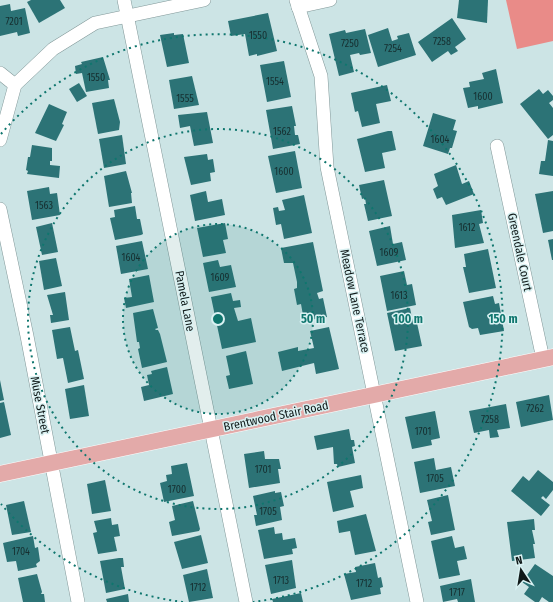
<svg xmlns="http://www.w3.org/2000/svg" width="553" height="602" viewBox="0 0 553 602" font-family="'Fira Sans Condensed',sans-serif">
<rect width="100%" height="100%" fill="#cce4e5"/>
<polygon fill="#e98b88" points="506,0 553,0 553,41 517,49"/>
<g fill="#2c7376">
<polygon points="31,0 60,0 65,8 39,23 27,2"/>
<polygon points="459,0 488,0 487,23 457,18"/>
<polygon points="10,4 11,11 25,8 30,33 18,36 17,32 0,36 0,6"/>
<polygon points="268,13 277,51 257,56 257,54 249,56 245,34 231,36 228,21"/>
<polygon points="452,18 466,39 455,47 458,51 451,55 448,51 432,62 418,42"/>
<polygon points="388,28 392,41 398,39 397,36 409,33 416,55 378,67 368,35"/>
<polygon points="365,29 371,53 360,55 359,53 350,55 354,72 339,76 329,34 345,30 346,33"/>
<polygon points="174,33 174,35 183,34 189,63 167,67 160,35"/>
<polygon points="103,57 110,80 108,80 109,88 86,92 82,73 76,74 75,66 82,64 81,62"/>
<polygon points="284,61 291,97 267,102 260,65"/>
<polygon points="496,69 503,103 478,109 478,106 468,108 463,88 470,87 469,82 484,79 482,73"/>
<polygon points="192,76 199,105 174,109 169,80"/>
<polygon points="79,83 87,96 77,102 69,89"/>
<polygon points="387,85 391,101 376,104 380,123 362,127 358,111 355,112 351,93"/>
<polygon points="539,89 543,94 548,90 553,96 553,100 549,103 553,108 553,135 548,139 520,104"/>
<polygon points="114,99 120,122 119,130 98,134 92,103"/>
<polygon points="49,104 67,112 62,124 64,125 56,141 35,133"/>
<polygon points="292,106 296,126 294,126 295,135 298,135 300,144 273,149 266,110"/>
<polygon points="207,112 213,143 194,146 190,126 180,128 178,115"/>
<polygon points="433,113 456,120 453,130 457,131 452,148 450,148 448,154 423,146"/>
<polygon points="388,131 392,131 396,150 382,153 385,168 365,172 357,139"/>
<polygon points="122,135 126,164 104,168 99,139"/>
<polygon points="548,140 553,141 553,176 539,174 541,161 545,161"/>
<polygon points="32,145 52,148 52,161 50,161 50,165 60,166 59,178 27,174 28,171 26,170 28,157 30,157"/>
<polygon points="295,151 302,188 276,193 268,156"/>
<polygon points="207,154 208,160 213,159 215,172 210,173 211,181 191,185 184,157"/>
<polygon points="456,165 462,184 469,181 474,194 446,205 442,197 437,199 433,189 438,186 434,174"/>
<polygon points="126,171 132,193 131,193 132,203 109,207 104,176"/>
<polygon points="384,180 392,216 368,221 364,204 366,204 365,198 362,199 359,185"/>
<polygon points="49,187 50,194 57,193 60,215 32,220 27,191"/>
<polygon points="206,191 208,202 222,199 225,215 195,221 190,195"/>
<polygon points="553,191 553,231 543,233 535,194"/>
<polygon points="304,195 312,233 284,239 281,224 276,225 273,208 278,207 279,211 285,210 282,200"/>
<polygon points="135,206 137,219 140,219 143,234 141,235 115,240 110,218 115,217 114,210"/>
<polygon points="481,210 483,223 479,224 484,243 455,248 452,215"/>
<polygon points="52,223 58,252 42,255 36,227"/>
<polygon points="225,223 228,239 223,240 226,253 203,257 197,228"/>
<polygon points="390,226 393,244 402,242 406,260 377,266 369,231"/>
<polygon points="553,239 553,260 552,260 548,240"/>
<polygon points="142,241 148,269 121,274 116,246"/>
<polygon points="313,242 323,291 317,293 319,299 323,298 327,317 304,321 301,304 297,305 294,289 297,288 297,282 293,263 284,263 281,248"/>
<polygon points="488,249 496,288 469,293 463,267 466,267 464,254"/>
<polygon points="56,258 62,286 44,290 39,261"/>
<polygon points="218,260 220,267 231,265 236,287 209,292 203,263"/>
<polygon points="404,271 407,285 412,284 416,305 387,311 380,276"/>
<polygon points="149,275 154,302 126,308 124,298 132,297 129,279"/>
<polygon points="65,292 69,320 51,323 50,315 53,315 47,295"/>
<polygon points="231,293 233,301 240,300 241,307 234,308 238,321 251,318 256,342 222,349 211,297"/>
<polygon points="493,296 495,304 499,303 504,331 480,335 478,328 472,329 469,327 463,302"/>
<polygon points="410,308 413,323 417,323 422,346 395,351 387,313"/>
<polygon points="153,309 158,328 155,329 156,330 158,330 160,334 167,362 142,368 138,349 140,348 139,342 137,342 133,313"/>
<polygon points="70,327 75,351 78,350 84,379 68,383 63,358 57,359 52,330"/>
<polygon points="329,327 339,369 316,374 314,363 282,371 278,352 298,347 298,351 314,348 310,331"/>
<polygon points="246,351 253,384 229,389 226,376 230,375 226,356"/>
<polygon points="167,367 173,394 144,401 141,387 149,385 147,375 152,374 151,371"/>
<polygon points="0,380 4,400 0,401"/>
<polygon points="84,385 89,416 70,419 65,389"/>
<polygon points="549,395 553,420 521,427 516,402"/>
<polygon points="4,402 11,435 0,438 0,403"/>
<polygon points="506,404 510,428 497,430 499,437 490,438 489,430 474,433 469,411"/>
<polygon points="435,411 440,438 431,440 432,445 412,449 405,417"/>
<polygon points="349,429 351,440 354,440 355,446 352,447 355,463 338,467 337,464 334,464 333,447 317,450 314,436"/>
<polygon points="264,451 265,459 279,459 281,469 278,469 280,483 249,488 244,454"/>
<polygon points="434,458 436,470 451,467 455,486 420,493 414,462"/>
<polygon points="187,463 194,496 164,502 160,483 167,481 166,475 172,474 171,466"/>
<polygon points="538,470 553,482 553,490 546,499 543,496 541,498 550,505 541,516 511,491 523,476 529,481"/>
<polygon points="361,475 363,488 350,491 354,507 333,512 327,482"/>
<polygon points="105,480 111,511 92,514 87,484"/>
<polygon points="275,491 275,493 281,492 284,506 280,507 282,520 256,526 254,515 257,515 253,496"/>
<polygon points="448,495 455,530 431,535 428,522 432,521 427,500"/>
<polygon points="24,501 31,532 12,535 6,505"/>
<polygon points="193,501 200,529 199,531 172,536 169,522 175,520 172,506"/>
<polygon points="366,514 376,551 355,555 350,531 339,533 337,521"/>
<polygon points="111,518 112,525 118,524 120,536 114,537 117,551 98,554 93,533 97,532 94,521"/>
<polygon points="534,519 535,530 532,530 535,544 533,544 535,558 512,561 507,522"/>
<polygon points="274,527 275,534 282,533 283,540 295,538 297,548 292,549 293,554 264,559 258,530"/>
<polygon points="201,535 208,563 182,569 174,542"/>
<polygon points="33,536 35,548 38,547 40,561 36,564 37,567 18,571 16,561 7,562 3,543"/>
<polygon points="452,536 455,548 464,546 467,559 457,561 460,575 439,579 431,541"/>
<polygon points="119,558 123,558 124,567 121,567 125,589 106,593 100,561"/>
<polygon points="292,560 296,588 271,594 265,565"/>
<polygon points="375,563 378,578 381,577 383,587 380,588 381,594 351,600 344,574 356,572 355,567"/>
<polygon points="535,564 553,576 553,602 549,602 542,597 539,602 535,602 524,594 529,587 522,582"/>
<polygon points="207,569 213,598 189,602 183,575"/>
<polygon points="37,574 42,592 41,594 44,594 45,602 23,602 18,578"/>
<polygon points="471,579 475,602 458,602 457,599 443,602 440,586"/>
<polygon points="301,593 303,602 273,602 272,599"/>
<polygon points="128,594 129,602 107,602 106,599"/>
</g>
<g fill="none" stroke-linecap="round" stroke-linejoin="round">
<g stroke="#829899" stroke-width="14">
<g id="minor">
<polyline points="124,0 246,602"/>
<polyline points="296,0 321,76 327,167 417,602"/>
<polyline points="298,7 330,0"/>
<polyline points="0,73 15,85"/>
<polyline points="0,140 15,85 53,49 95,23 204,0"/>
<polyline points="497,146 543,359"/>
<polyline points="0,209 27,336 78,602"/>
</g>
</g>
<g stroke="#fff" stroke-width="17">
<polyline id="major" points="0,474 553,357"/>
</g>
<use href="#minor" stroke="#fff" stroke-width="13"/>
<use href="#major" stroke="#e3aaa9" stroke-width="16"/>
</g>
<circle cx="218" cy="319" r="95" fill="#0f766e" fill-opacity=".12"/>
<g fill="none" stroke="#0f766e" stroke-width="2" stroke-dasharray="2 4">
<circle cx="218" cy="319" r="95"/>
<circle cx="218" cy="319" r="190"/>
<path d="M183 602A285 285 0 0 1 1 504M1 134A285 285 0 1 1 253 602"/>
</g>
<g text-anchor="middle" stroke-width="3" stroke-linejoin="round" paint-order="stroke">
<g font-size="10" fill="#162f30">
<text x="14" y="25">7201</text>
<text x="258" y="39">1550</text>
<text x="442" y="45">7258</text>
<text x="350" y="47">7250</text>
<text x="393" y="52">7254</text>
<text x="96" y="81">1550</text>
<text x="275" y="85">1554</text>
<text x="483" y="100">1600</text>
<text x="185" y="102">1555</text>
<text x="282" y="135">1562</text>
<text x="440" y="143">1604</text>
<text x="284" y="175">1600</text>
<text x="44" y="209">1563</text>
<text x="467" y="231">1612</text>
<text x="389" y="256">1609</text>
<text x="131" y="261">1604</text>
<text x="220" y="281">1609</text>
<text x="399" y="299">1613</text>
<text x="535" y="412">7262</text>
<text x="490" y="423">7258</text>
<text x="423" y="435">1701</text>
<text x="263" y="473">1701</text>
<text x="435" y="482">1705</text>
<text x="177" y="493">1700</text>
<text x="268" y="515">1705</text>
<text x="21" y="555">1704</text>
<text x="281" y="584">1713</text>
<text x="364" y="587">1712</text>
<text x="198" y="591">1712</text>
<text x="457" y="596">1717</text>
</g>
<g font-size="12" fill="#0f1818" stroke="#d9f1f2">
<text transform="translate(520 252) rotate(78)" y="4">Greendale Court</text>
<text transform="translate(185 301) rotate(79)" y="4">Pamela Lane</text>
<text transform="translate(355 301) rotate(78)" y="4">Meadow Lane Terrace</text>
<text transform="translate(40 405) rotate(79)" y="4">Muse Street</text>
<text transform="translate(276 416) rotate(-12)" y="4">Brentwood Stair Road</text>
</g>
</g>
<circle cx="218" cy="319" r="6" fill="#0f766e" stroke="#d9f1f2" stroke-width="2"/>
<g font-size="12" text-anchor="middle" font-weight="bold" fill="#0f766e" stroke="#d9f1f2" stroke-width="3" stroke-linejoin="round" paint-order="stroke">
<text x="313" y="323">50 m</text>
<text x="408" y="323">100 m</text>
<text x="503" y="323">150 m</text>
</g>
<g transform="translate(521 570) rotate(348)" stroke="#d9f1f2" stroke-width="3" paint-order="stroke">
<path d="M0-3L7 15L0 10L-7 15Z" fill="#0f1818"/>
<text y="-6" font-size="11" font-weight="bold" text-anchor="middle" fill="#0f1818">N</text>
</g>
</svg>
